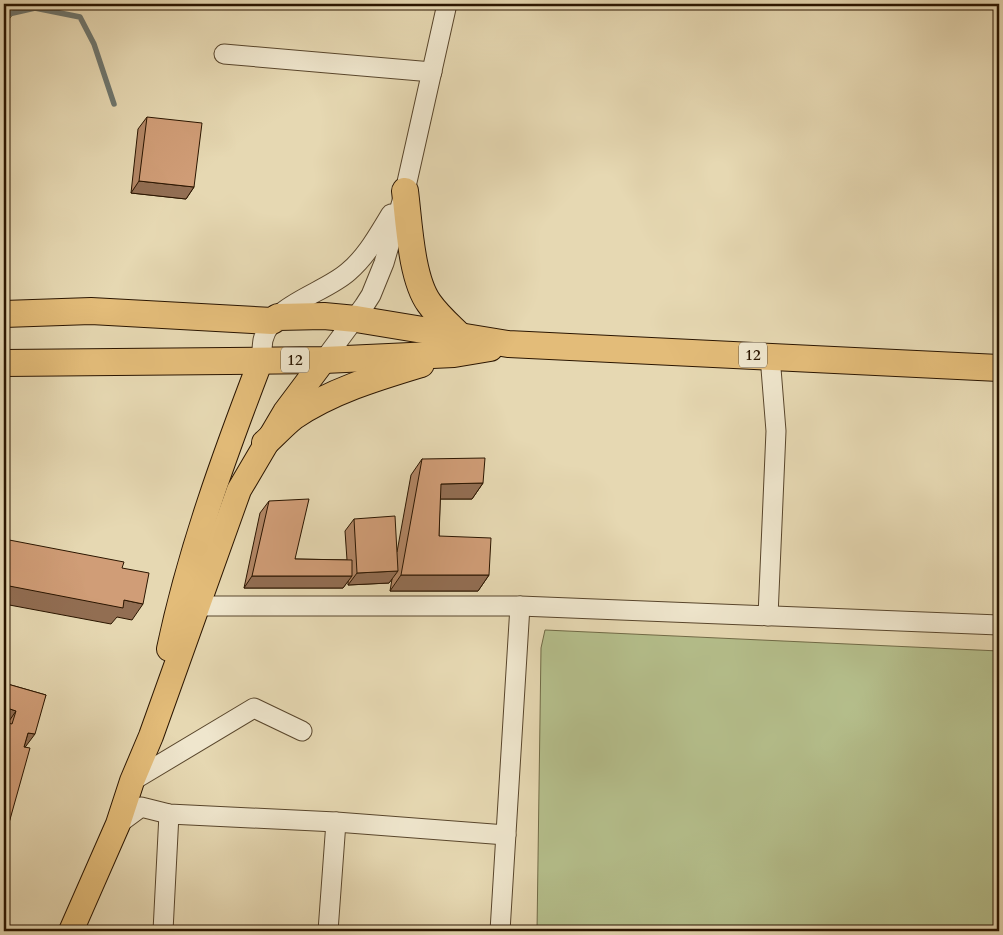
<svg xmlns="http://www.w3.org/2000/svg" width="1003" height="935" viewBox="0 0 1003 935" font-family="Cardo,serif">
<rect width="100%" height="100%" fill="#e6d8b2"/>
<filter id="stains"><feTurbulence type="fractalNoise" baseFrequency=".004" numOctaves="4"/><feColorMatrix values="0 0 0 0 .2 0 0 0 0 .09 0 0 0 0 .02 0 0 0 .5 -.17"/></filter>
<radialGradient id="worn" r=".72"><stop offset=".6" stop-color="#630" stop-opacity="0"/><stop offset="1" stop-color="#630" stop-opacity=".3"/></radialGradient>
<g fill="#b5bf8c" stroke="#706a46">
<polygon points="4,4 22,4 4,25"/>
<polygon points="545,630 999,651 999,931 537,931 541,648"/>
</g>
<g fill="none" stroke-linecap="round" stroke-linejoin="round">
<polyline stroke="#6e766e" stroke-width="5.5" points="4,15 35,8 80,17 94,44 114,104"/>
<g stroke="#59462c" stroke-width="21">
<g id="minor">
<polyline points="224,54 432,72"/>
<path d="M 261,360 C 262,353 262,346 263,340 C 272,304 323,294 348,272 C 367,256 378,235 391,214"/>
<polyline points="324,360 364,306 371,295 384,263 405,191 447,4"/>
<polyline points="198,606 520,606 999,625"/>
<polyline points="768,616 776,431 770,356"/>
<polyline points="132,781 254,708 302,731"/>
<polyline points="118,824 141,807 169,814 336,822 506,835"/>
<polyline points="163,931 169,814"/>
<polyline points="328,931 336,822"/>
<polyline points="500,931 520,606"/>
</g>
</g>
<g stroke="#2a1500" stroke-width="26">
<g id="major">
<path d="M 169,649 C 190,549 225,454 261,360"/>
<polyline points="71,931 118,824 132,781 151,736 239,490 285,412 324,360"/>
</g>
</g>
<g stroke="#2a1500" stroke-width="28">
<g id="highway">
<path d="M 405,191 C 409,222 411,278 429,303 C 438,316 450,326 461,337"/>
<polyline points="4,314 91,311 272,321 278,317 324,316 356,319 508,344 999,368"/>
<polyline points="4,363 324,360 454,354 490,348"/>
<path d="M 265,443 C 274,435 283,425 293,417 C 331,391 378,377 421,364"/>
</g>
</g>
<use href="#minor" stroke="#efe6cd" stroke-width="19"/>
<use href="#major" stroke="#e3bc79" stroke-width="24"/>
<use href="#highway" stroke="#e3bc79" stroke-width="26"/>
</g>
<g fill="#b38766" stroke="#2a1500">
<polygon points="147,117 194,187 186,199 131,193 138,129"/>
<polygon points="422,459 483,483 472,499 440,499 439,536 489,575 478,591 390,591 392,579 389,583 348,585 348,581 343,588 244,588 260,513 269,501 295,559 347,560 345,531 354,519 397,552 411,475"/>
<polygon points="4,683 46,695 25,747 9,823 4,830"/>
</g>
<g fill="#926e53" stroke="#2a1500">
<polygon points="139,181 194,187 186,199 131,193"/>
<polygon points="483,483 472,499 430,499 441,484"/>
<polygon points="398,571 389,583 348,585 357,573"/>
<polygon points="401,575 489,575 478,591 390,591"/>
<polygon points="252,576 352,576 343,588 244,588"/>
<polygon points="4,585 124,600 143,604 132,620 117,617 111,624 4,604"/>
<polygon points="4,707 16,711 5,727 4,726"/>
<polygon points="28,733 35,734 23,750"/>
<polygon points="4,822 9,823 4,830"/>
</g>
<g fill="#d09d77" stroke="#2a1500">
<polygon points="147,117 202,123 194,187 139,181"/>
<polygon points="485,458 483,483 441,484 439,536 491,538 489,575 401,575 422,459"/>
<polygon points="309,499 295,559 352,560 352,576 252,576 269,501"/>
<polygon points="395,516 398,571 357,573 354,519"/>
<polygon points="4,539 124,562 122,568 149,573 143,604 124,600 123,608 4,585"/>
<polygon points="4,683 46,695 35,734 28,733 24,747 30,748 9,823 4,822 4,722 12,724 16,711 4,707"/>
</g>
<g text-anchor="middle" stroke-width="4" stroke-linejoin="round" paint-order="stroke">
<g fill="#efe6cd" stroke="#65543e" stroke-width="1">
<rect x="739" y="342.5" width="28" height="25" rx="4"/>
<rect x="281" y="347.5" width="28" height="25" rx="4"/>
</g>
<g font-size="15" font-weight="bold" fill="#2a1500">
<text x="753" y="360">12</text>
<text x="295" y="365">12</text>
</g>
</g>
<rect width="1003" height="935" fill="none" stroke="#e6d8b2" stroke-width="20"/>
<rect x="5" y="5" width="993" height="925" fill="none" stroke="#2a1500" stroke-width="2.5"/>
<rect x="10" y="10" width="983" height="915" fill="none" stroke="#2a1500"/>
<rect width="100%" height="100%" filter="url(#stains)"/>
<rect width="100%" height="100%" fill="url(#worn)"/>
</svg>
